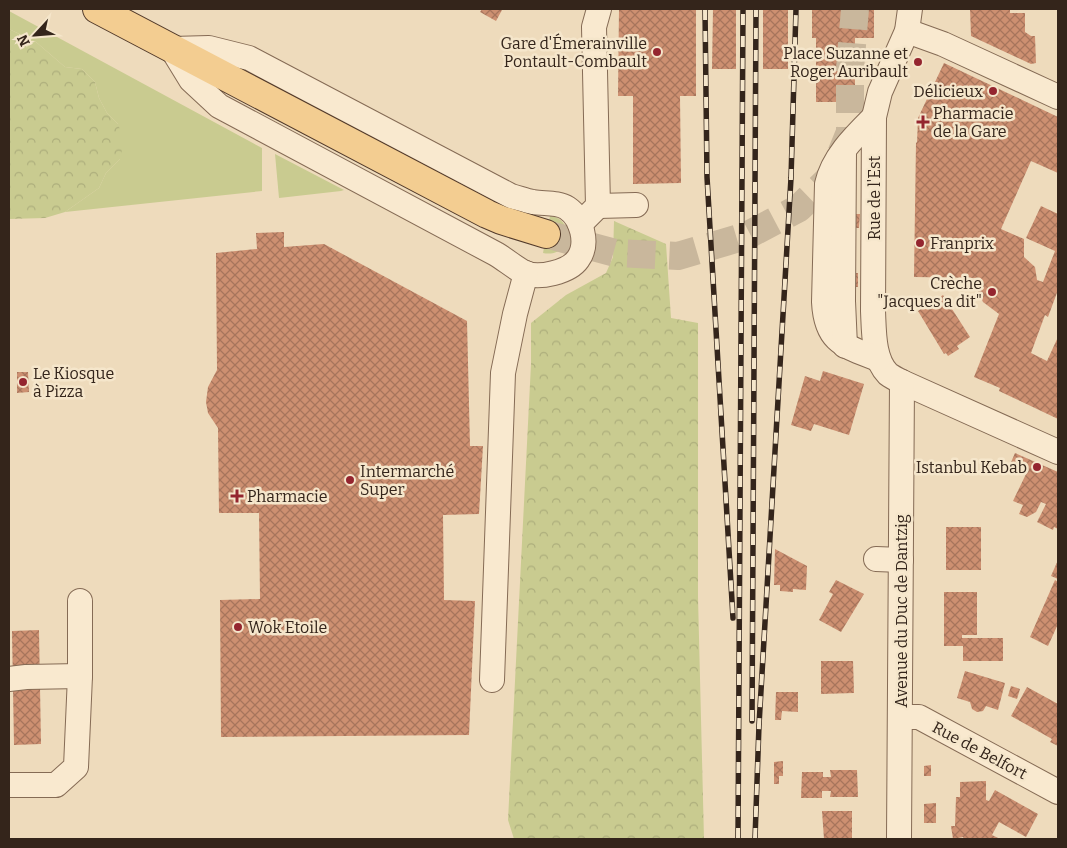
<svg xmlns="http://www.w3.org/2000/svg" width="1067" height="848" viewBox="0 0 1067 848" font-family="Bitter,serif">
<defs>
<pattern id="forest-crowns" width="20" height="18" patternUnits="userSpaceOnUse" patternTransform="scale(1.25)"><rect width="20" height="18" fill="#c9cb90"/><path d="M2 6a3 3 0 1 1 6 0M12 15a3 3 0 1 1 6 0" fill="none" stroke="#adae7c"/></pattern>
<pattern id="building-cross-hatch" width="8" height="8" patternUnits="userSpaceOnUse" patternTransform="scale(1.25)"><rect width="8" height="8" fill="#cd9071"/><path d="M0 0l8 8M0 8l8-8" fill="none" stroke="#a7755c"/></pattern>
</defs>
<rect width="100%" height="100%" fill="#eedbbc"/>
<g fill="#c9cb90">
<polygon points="9,11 262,148 262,191 65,212 99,188 106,173 120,159 118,124 107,113 99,98 95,82 82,69 65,67 36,42 9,29"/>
<polygon points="275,154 344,190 341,191 279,198"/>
<path d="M 550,216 C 577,219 570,259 543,253 Z"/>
</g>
<g fill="url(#forest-crowns)">
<polygon points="9,29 36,42 65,67 82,69 95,82 99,98 107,113 118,124 124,141 120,159 106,173 99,188 65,212 45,218 9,219"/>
<polygon points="614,221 666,244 671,318 698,323 698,597 704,839 514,839 508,820 531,364 531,323 566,295 606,273 613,257"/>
</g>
<g fill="url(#building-cross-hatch)">
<polygon points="482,9 501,9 502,10 496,21 480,12"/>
<polygon points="619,9 696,9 696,96 680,96 681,183 633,184 633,96 618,96"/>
<polygon points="713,9 736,9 736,69 712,69"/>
<rect x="763" y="9" width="25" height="60"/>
<polygon points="812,9 874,9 874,38 855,38 855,102 816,102 816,38 812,38"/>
<polygon points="970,9 1010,9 1010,13 1025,13 1025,32 1031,36 1035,36 1036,63 1031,64 971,36"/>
<polygon points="944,63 1058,117 1058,173 1031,161 1001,229 1024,239 1024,257 1035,267 1037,280 1043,282 1055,251 1026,238 1041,206 1058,214 1058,290 1048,317 1045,315 1031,353 1047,361 1058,337 1058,419 999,391 1000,388 974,377 999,314 983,302 977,289 977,278 914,277 916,142 917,143 918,118"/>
<polygon points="852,214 860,214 859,228 852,228"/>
<polygon points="284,232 284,247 324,244 467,321 470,446 483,446 479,514 443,515 444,600 475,601 469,735 221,737 220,600 260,599 259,513 219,513 218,428 208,413 206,402 208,387 217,370 216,253 257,249 256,233"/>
<polygon points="851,273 858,273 858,287 850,287"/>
<polygon points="943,295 970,337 957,346 959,349 948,356 946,353 944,354 918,311"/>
<polygon points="823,371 864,384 849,435 814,424 811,431 791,425 805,376 820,381"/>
<polygon points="17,372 28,372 29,392 17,393"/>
<polygon points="1015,453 1058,472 1058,529 1054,527 1053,530 1037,522 1046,504 1041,502 1036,512 1027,517 1019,514 1023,505 1013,501 1026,474 1009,467"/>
<rect x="946" y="527" width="35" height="43"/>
<polygon points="775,549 807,566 806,590 793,589 793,592 780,591 780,585 774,585"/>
<polygon points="1058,560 1058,579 1051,576"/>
<polygon points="836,580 864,594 841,632 819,620 833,594 829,592"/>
<polygon points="1055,580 1058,582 1058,624 1048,646 1030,637"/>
<polygon points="944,592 977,592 977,635 962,635 962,638 1003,638 1003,661 963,661 963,646 944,646"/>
<polygon points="39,630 41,744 14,745 12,631"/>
<polygon points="821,661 853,661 854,693 821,694"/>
<polygon points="965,671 1005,683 998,710 986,706 983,711 977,712 972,709 970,702 957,698"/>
<polygon points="1011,686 1020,689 1017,699 1008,696"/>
<polygon points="1027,687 1058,704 1058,746 1050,742 1052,739 1011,716"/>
<polygon points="776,692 798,692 798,712 782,711 781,720 775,720"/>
<polygon points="783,761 783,776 779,776 779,784 774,784 774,762"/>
<polygon points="931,765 931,776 924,776 924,766"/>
<polygon points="830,770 857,770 858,797 830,797 831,791 822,791 822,798 801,798 802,772 823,772 823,777 831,777"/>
<polygon points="986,781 986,800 989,801 995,790 1038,814 1026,837 999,822 992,835 1000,839 964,839 963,837 953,839 951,826 955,826 956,797 960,797 960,782"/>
<polygon points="936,803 936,823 924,823 924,804"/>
<polygon points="822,811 852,811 852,839 824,839"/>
</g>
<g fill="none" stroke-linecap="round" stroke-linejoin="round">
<polyline stroke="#c9b79c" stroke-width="28" stroke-dasharray="28 14" stroke-linecap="butt" points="546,234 615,253 678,256 746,236 799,208 832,176 850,132 850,69 855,9"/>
<g stroke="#856b55" stroke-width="26">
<g id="minor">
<path d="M 910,9 L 907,31 L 880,92 L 874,117 L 873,311 C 874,331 873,359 888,374 C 892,377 898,380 902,382 L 1058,452"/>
<polyline points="907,31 943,44 1058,97"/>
<path d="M 209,48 L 249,58 L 511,196 C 519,198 526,201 533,202 C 544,204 558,202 567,208 C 582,218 589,244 578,259 C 569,272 539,279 525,273 C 515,268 506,260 496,254 L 219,106 L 191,80 L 172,49 Z"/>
<path d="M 874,117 C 855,136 833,157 827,184 L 824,302 C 826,343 845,346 878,359"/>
<polyline points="844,152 843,301 845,346"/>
<polyline points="598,206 636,205"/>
<polyline points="580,224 598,206 594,27 599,9"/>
<polyline points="876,559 901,560"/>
<polyline points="9,679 26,677 80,676"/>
<polyline points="492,680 503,373 515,314 526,273"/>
<polyline points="900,717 919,717 1058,792"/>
<polyline points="9,785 56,785 76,767 80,676 80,601"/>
<polyline points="899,839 902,382"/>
</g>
</g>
<g stroke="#523a2a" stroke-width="30">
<polyline id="major" points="97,9 487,214 501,220 546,234"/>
</g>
<use href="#minor" stroke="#f9e9cf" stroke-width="24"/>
<use href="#major" stroke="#f3cd91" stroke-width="28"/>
<g stroke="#34251b" stroke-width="5.5">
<g id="rail">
<polyline points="705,9 707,177 733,618"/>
<polyline points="752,721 756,9"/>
<polyline points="738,839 743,9"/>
<polyline points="755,839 759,725 791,178 796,9"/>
</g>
</g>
<use href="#rail" stroke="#f5e6cb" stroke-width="4" stroke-dasharray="11" stroke-linecap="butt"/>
</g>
<g fill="#94252f" stroke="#f5e6cb" stroke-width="2">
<circle cx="657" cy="52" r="5"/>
<circle cx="918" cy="62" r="5"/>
<circle cx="993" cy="91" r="5"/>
<path d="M920.5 114.5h5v5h5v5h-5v5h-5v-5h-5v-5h5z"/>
<circle cx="920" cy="243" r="5"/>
<circle cx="992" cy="292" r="5"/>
<circle cx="23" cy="382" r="5"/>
<circle cx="1037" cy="467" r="5"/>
<circle cx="350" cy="480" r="5"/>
<path d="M234.5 488.5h5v5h5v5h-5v5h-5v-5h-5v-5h5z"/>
<circle cx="238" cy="627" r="5"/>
</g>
<g text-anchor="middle" stroke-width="5" stroke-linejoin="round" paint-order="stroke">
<g font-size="16" fill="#34251b" stroke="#f5e6cb" text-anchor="start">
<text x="647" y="49" text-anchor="end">Gare d'Émerainville<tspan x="647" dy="18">Pontault-Combault</tspan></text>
<text x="908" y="59" text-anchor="end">Place Suzanne et<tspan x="908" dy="18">Roger Auribault</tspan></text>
<text x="983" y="97" text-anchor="end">Délicieux</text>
<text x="933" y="119">Pharmacie<tspan x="933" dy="18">de la Gare</tspan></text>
<text x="930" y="249">Franprix</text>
<text x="982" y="289" text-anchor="end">Crèche<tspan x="982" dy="18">"Jacques a dit"</tspan></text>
<text x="33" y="379">Le Kiosque<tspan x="33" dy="18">à Pizza</tspan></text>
<text x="1027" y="473" text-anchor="end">Istanbul Kebab</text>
<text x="360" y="477">Intermarché<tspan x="360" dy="18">Super</tspan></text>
<text x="247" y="502">Pharmacie</text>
<text x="248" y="633">Wok Etoile</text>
</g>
<g font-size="16" fill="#34251b" stroke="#f5e6cb">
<text transform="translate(874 198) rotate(-90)" y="6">Rue de l'Est</text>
<text transform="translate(901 611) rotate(-90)" y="6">Avenue du Duc de Dantzig</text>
<text transform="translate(980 750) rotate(28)" y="6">Rue de Belfort</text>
</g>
</g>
<rect width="1067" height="848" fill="none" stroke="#34251b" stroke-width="20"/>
<g transform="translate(35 35) rotate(244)" stroke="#f5e6cb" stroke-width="4" paint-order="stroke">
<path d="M0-4L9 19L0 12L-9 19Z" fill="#34251b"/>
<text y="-8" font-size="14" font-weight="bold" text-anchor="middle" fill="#34251b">N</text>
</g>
</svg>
